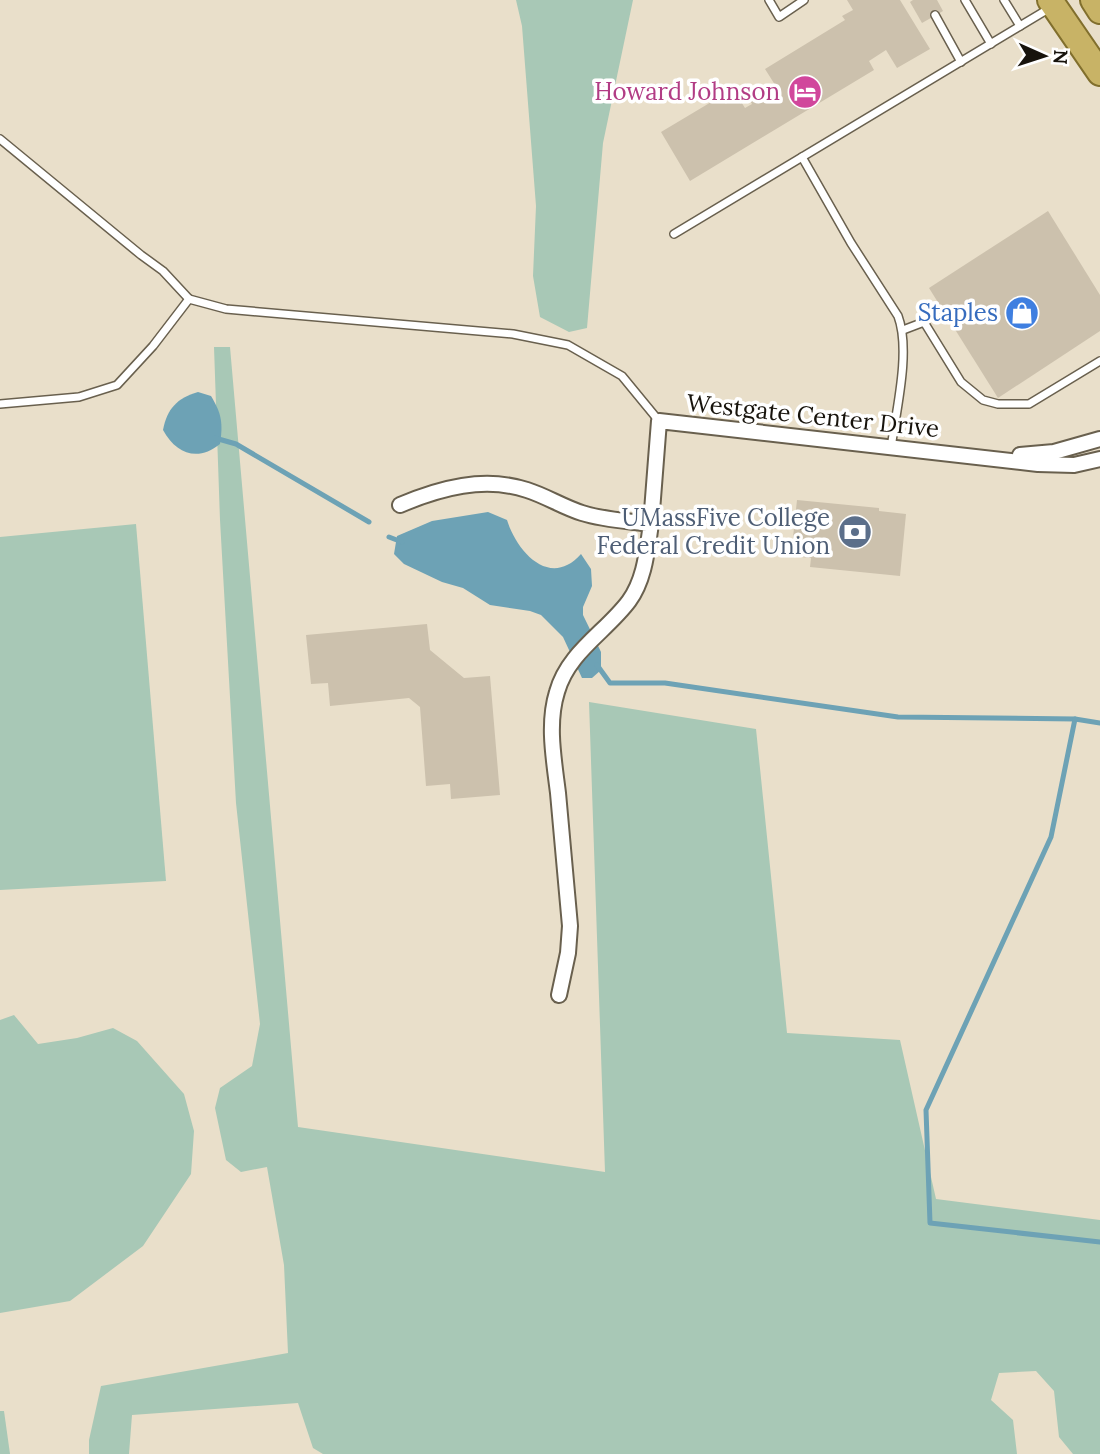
<svg xmlns="http://www.w3.org/2000/svg" width="1100" height="1454" viewBox="0 0 1100 1454" font-family="Lora,serif">
<rect width="100%" height="100%" fill="#e9dfca"/>
<g fill="#a8c8b6">
<polygon points="516,0 633,0 603,143 587,328 569,332 540,317 533,276 536,206 522,26"/>
<polygon points="214,347 230,347 298,1127 605,1172 589,702 756,729 787,1033 900,1040 936,1199 1100,1220 1100,1454 1073,1454 1059,1437 1054,1391 1036,1371 999,1373 991,1400 1013,1420 1017,1454 323,1454 313,1448 298,1403 132,1415 129,1454 89,1454 89,1440 101,1386 288,1353 284,1265 267,1167 241,1172 226,1160 215,1108 220,1088 252,1066 260,1024 236,803 220,520"/>
<polygon points="136,524 166,881 0,890 0,537"/>
<polygon points="14,1015 38,1044 77,1038 113,1028 137,1041 184,1094 194,1131 191,1174 143,1246 70,1301 0,1313 0,1020"/>
<polygon points="0,1411 4,1411 10,1454 0,1454"/>
</g>
<g fill="#6da2b5">
<path d="M 198,392 L 211,396 C 222,414 223,424 220,444 C 198,462 176,454 163,430 C 167,409 177,398 198,392 Z"/>
<path d="M 488,512 L 507,520 C 517,552 550,589 581,554 L 591,569 L 592,586 L 583,607 L 583,615 L 601,652 L 601,670 L 592,678 L 582,678 L 563,637 L 541,615 L 530,611 L 490,605 L 463,588 L 442,582 L 404,564 L 394,554 L 397,536 L 432,521 Z"/>
</g>
<g fill="none" stroke-linecap="round" stroke-linejoin="round">
<g stroke="#6da2b5" stroke-width="5">
<polyline points="215,438 236,444 369,522"/>
<polyline points="389,537 402,542"/>
<polyline points="597,665 610,683 665,683 898,717 1075,719 1100,723"/>
<polyline points="1075,719 1051,837 926,1110 930,1223 1100,1242"/>
</g>
</g>
<g fill="#ccc1ad">
<polygon points="847,0 900,0 930,49 897,68 886,50 869,61 874,70 690,181 661,132 733,89 745,108 752,104 747,95 762,86 767,94 777,88 765,69 845,20 842,16 853,10"/>
<polygon points="913,0 937,0 943,11 922,23 910,2"/>
<polygon points="1048,211 1100,295 1100,331 998,398 929,288"/>
<polygon points="797,500 879,508 879,511 906,514 900,576 810,567 811,558 791,556"/>
<polygon points="427,624 430,650 464,678 490,676 500,795 451,799 450,784 426,786 420,707 409,698 330,706 328,683 311,684 306,635"/>
</g>
<g fill="none" stroke-linecap="round" stroke-linejoin="round">
<g stroke="#69604e" stroke-width="10">
<g id="service">
<polyline points="769,0 779,17 804,0"/>
<polyline points="965,0 991,44"/>
<polyline points="1004,0 1020,26"/>
<polyline points="935,15 961,62"/>
<polyline points="0,139 141,255 163,271 189,299"/>
<path d="M 802,157 L 851,243 L 898,316 C 911,351 896,411 891,448"/>
<polyline points="674,234 1050,8"/>
<polyline points="903,330 924,322 961,382 983,400 998,404 1029,404 1100,361"/>
<polyline points="0,404 79,397 117,385 153,346 189,299 226,309 513,334 568,345 622,376 659,421"/>
</g>
</g>
<g stroke="#69604e" stroke-width="18">
<g id="minor">
<polyline points="1020,455 1054,452 1100,439"/>
<path d="M 400,505 C 440,488 484,476 527,490 C 546,496 563,507 582,513 C 604,520 628,521 651,524 C 647,550 645,579 629,601 C 606,632 568,652 557,692 C 547,724 554,760 558,793 C 562,837 566,881 570,926 L 568,953 L 559,995"/>
<polyline points="651,524 659,421 1038,464 1074,465 1100,459"/>
</g>
</g>
<g stroke="#816f2d" stroke-width="28">
<g id="trunk">
<polyline points="1050,0 1100,73"/>
<polyline points="1093,0 1100,11"/>
</g>
</g>
<use href="#service" stroke="#fff" stroke-width="7"/>
<use href="#minor" stroke="#fff" stroke-width="14"/>
<use href="#trunk" stroke="#c8b366" stroke-width="24"/>
</g>
<defs>
<g id="hotel-disc" transform="scale(1.75)"><circle r="9.5" fill="#d1479c" stroke="#fff"/><path d="M-6-4.5h1.5V1H6V5H4.5V3h-9V5H-6ZM-4 0a1.8 1.8 0 1 1 3.6 0ZM.5 0V-2.5h3Q6-2.5 6 0Z" fill="#fff"/></g>
<g id="shop-disc" transform="scale(1.75)"><circle r="9.5" fill="#3f7fe0" stroke="#fff"/><path d="M-5-2.5h2.3a2.7 3.5 0 0 1 5.4 0H5L5.5 6h-11ZM-1.5-2.5h3a1.5 2.3 0 0 0-3 0Z" fill="#fff"/></g>
<g id="bank-disc" transform="scale(1.75)"><circle r="9.5" fill="#5c6f8a" stroke="#fff"/><path d="M-6-4H6V4H-6ZM0-2.3a2.3 2.3 0 1 0 0 4.6a2.3 2.3 0 1 0 0-4.6Z" fill="#fff"/></g>
</defs>
<g fill-rule="evenodd">
<use href="#hotel-disc" x="805" y="92"/>
<use href="#shop-disc" x="1022" y="313"/>
<use href="#bank-disc" x="855" y="532"/>
</g>
<g text-anchor="middle" stroke-width="7" stroke-linejoin="round" paint-order="stroke">
<g font-size="24" fill="#b23c85" stroke="#fff" text-anchor="end">
<text x="780" y="100">Howard Johnson</text>
</g>
<g font-size="24" fill="#366cbe" stroke="#fff" text-anchor="end">
<text x="998" y="321">Staples</text>
</g>
<g font-size="24" fill="#17130c" stroke="#fff">
<text transform="translate(813 416) rotate(6)" y="8">Westgate Center Drive</text>
</g>
<g font-size="24" fill="#4e5e75" stroke="#fff" text-anchor="end">
<text x="830" y="526">UMassFive College<tspan x="830" dy="28">Federal Credit Union</tspan></text>
</g>
</g>
<g transform="translate(1044 56) rotate(93)" stroke="#ffffff" stroke-width="5" paint-order="stroke">
<path d="M0-5L12 26L0 18L-12 26Z" fill="#17130c"/>
<text y="-10" font-size="19" font-weight="bold" text-anchor="middle" fill="#17130c">N</text>
</g>
</svg>
